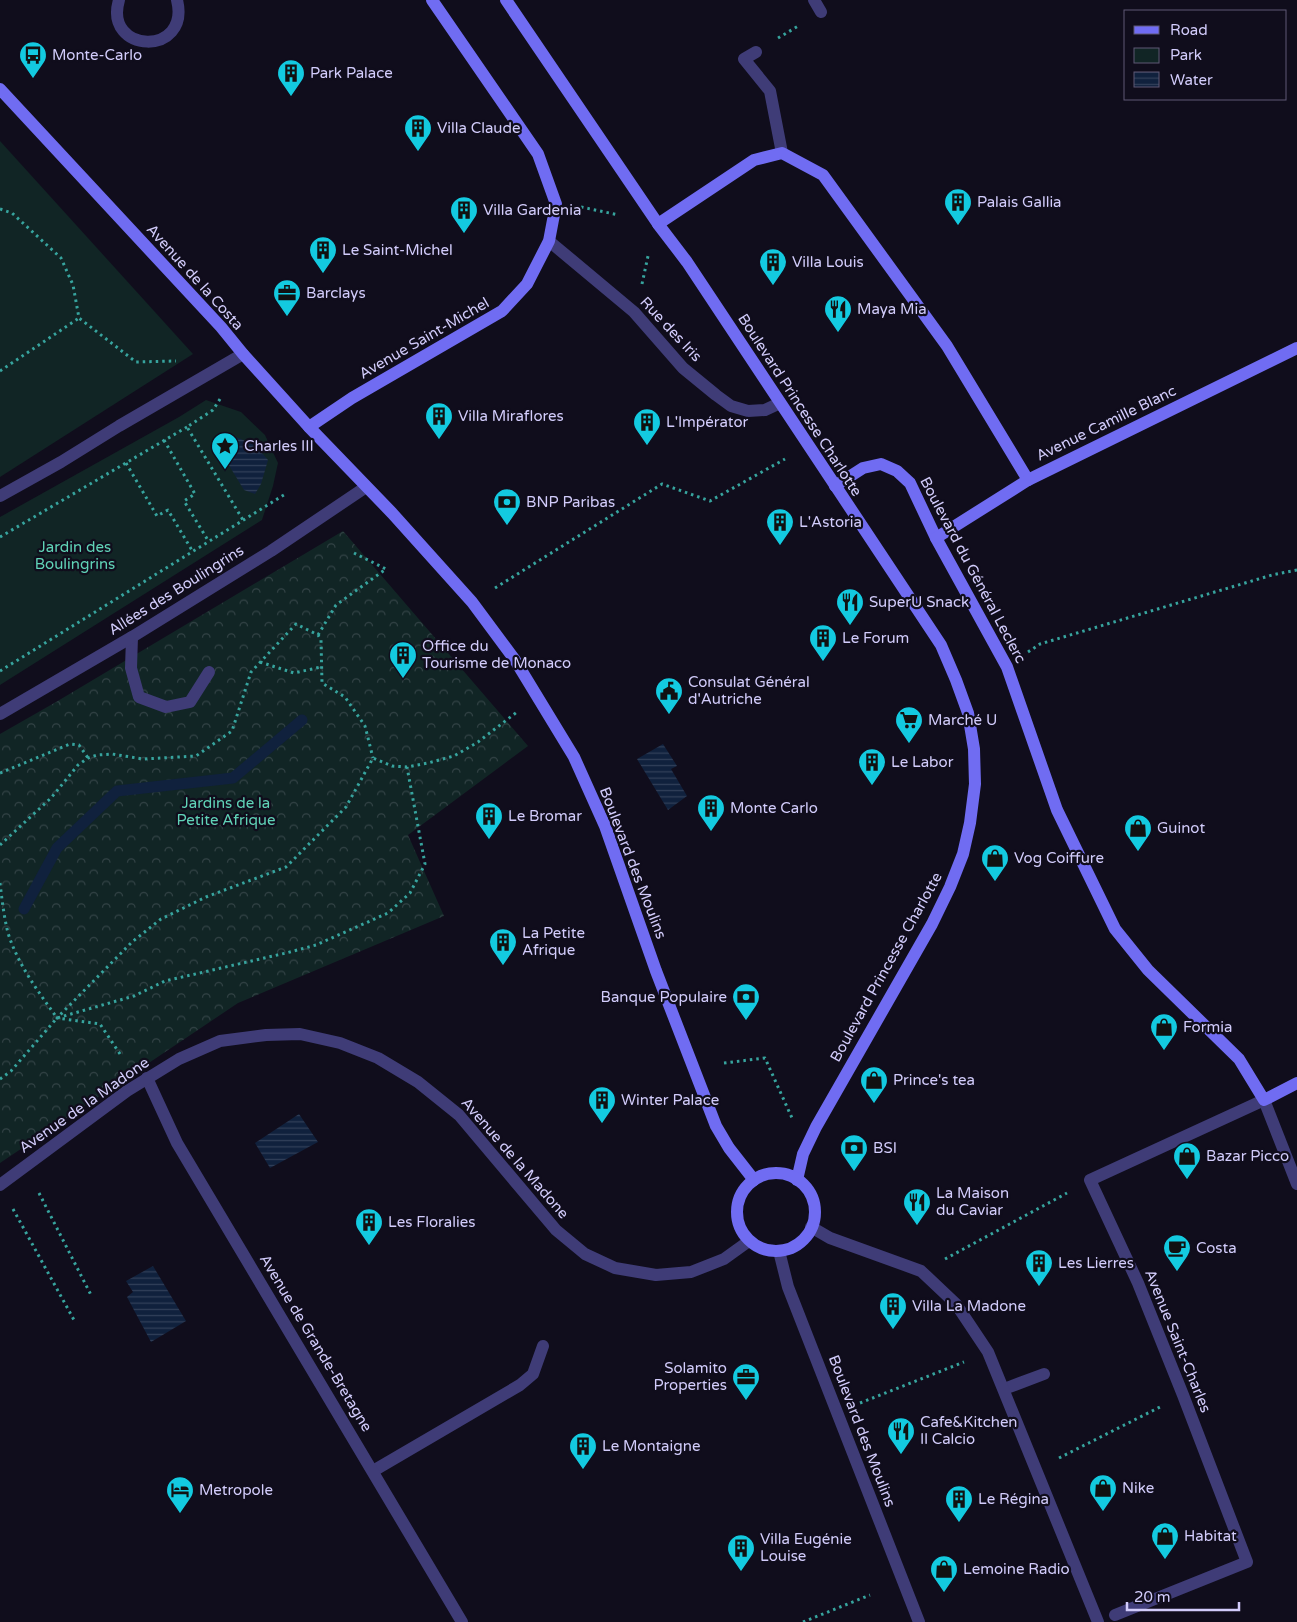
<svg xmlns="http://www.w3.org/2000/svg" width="1297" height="1622" viewBox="0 0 1297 1622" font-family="'Varela Round',sans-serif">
<defs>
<pattern id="forest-crowns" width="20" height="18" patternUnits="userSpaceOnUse" patternTransform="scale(1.25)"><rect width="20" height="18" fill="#112525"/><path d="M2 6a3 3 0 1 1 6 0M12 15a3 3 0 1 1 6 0" fill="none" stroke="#334346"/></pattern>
<pattern id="water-rules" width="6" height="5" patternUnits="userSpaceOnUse" patternTransform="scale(1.25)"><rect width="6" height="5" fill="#10213d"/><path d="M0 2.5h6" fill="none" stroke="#32405a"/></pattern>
</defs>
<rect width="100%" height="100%" fill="#100d1c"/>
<polygon fill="url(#forest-crowns)" points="343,531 528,746 408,835 444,916 238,1003 0,1163 0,734 56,702"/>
<g fill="#112525">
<polygon points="0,141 193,354 0,477"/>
<polygon points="206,400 241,412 265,435 278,463 273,486 262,520 0,685 0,517 179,417"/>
</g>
<g fill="url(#water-rules)">
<polygon points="231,435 255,445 268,460 261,484 255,494 244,490 219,449 222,438"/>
<polygon points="663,744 677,766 671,769 687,796 668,810 637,759"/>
<polygon points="299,1114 318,1142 270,1168 255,1143"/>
<polygon points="153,1266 186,1321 151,1342 127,1297 133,1292 126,1281"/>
</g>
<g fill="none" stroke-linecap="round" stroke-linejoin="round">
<polyline stroke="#10213d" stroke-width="11" points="24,909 57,848 117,791 233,778 302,720"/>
<g stroke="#37a49e" stroke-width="3" stroke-dasharray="2.5 4" stroke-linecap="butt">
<polyline points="778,38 800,25"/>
<polyline points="581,207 619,215"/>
<polyline points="0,209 12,213 61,258 73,285 79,318 136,362 176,361"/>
<polyline points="642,284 648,256"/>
<polyline points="0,371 79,318"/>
<polyline points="220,399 213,410 187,427 243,520"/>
<polyline points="164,440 195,494 184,501 209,542"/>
<polyline points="126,463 157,516 168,510 193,552"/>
<polyline points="0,537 187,427"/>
<polyline points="495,588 662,484 710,501 785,459"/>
<polyline points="318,635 336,605 386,569 354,553"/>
<polyline points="1028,652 1040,644 1272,575 1297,570"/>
<polyline points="260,662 294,673 321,667"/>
<polyline points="0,671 287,493"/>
<polyline points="0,773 70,744 79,745 88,758"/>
<polyline points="0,845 51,798 78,765 88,758 97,755 112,754 143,759 196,756 232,731 251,672 296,624 318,635 321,640 322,683 345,697 365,726 373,758"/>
<path d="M 0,883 C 2,900 4,917 8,933 C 18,965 38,991 57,1018"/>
<polyline points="120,1054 100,1024 57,1018 132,942 161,919 206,897 286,867 346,807 373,758 392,766 407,767 428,763 454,756 478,742 517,712"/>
<polyline points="724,1063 765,1058 792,1118"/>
<polyline points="0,1079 11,1071 57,1018 134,996 165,981 286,953 316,945 388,913 410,893 425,864 407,767"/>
<polyline points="39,1193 91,1295"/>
<polyline points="13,1209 74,1320"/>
<polyline points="945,1259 1067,1193"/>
<polyline points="860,1403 964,1362"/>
<polyline points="1059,1458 1160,1407"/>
<polyline points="803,1622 870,1595"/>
</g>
<g stroke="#3f3c77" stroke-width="12">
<path d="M 119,0 C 103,54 191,57 177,0"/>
<polyline points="814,0 821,12"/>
<polyline points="756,52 744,59 770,91 782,153"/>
<polyline points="0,496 61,462 119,426 243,354"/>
<polyline points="132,637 131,668 139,697 166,707 190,702 209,672"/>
<polyline points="1004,1389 1044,1374"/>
<polyline points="373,1471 520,1385 533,1374 543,1346"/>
</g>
<polyline stroke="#3f3c77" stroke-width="12" points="1115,1615 1247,1562 1183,1395 1138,1283 1090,1180 1264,1100"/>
<g stroke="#3f3c77" stroke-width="12">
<polyline points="549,241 634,312 683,368 716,395 731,406 748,411 765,410 780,403"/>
<polyline points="0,714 132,637 271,551 366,487"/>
<polyline points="147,1078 177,1143 462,1622"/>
<polyline points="1264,1100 1297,1184"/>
<polyline points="0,1185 127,1091 179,1059 220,1041 266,1035 300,1034 340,1043 378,1058 418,1082 459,1115 556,1230 585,1254 615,1268 656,1275 691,1272 724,1259 749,1241"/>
</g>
<g stroke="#3f3c77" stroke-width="12">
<polyline points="811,1227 830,1238 921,1271 956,1304 988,1352 1098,1622"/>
<polyline points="779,1251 788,1287 919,1622"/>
</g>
<g stroke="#706cf2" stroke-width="12">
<polyline points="506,0 658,224 687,262 941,645 956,680 968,713 974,749 975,784 970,823 963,854 950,887 932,924 816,1127 803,1154 797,1180"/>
<polyline points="0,89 221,327 243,354 309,427 392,513 472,602 515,660 574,757 605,826 656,971 716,1126 729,1148 754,1180"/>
<polyline points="658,224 754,160 782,153 823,175 947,346 1028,480"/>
<polyline points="309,427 352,398 502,311 527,284 549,241 556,204 538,154 432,0"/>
<polyline points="835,486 863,468 881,464 897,471 910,483 936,538 1007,667 1057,810 1115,929 1148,970 1239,1059 1264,1100 1297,1083"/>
<polyline points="936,538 1028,480 1297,348"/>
<circle cx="776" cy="1212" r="39"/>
</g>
</g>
<defs>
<g id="bus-pin" transform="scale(1.4375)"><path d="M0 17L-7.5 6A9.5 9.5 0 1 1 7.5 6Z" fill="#13cae0" stroke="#100d1c"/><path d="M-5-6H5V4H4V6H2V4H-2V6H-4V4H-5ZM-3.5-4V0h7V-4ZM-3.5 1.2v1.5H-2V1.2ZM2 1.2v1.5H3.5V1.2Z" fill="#111"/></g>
<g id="building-pin" transform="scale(1.4375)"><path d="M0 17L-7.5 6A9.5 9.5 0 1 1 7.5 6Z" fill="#13cae0" stroke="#100d1c"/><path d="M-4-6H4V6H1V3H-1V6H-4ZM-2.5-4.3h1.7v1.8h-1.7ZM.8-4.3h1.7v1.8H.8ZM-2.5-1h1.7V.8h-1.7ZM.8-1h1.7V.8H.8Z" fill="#111"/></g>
<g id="office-pin" transform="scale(1.4375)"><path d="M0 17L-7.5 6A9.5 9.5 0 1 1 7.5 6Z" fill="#13cae0" stroke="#100d1c"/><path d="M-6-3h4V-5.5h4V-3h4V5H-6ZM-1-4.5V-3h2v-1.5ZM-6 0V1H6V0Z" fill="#111"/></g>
<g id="restaurant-pin" transform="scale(1.4375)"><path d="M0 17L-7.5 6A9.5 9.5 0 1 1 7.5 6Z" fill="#13cae0" stroke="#100d1c"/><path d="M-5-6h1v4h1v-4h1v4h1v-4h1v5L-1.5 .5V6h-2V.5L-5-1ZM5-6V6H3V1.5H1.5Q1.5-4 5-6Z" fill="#111"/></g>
<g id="sight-pin" transform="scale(1.4375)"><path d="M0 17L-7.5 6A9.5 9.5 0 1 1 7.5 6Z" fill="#13cae0" stroke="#100d1c"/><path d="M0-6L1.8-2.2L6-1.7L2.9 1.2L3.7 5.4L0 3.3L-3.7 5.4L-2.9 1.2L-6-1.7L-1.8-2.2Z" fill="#111"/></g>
<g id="bank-pin" transform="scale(1.4375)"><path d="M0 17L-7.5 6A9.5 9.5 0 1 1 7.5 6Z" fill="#13cae0" stroke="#100d1c"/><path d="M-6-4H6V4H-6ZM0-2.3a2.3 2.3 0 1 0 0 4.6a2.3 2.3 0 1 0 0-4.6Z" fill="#111"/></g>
<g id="civic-pin" transform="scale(1.4375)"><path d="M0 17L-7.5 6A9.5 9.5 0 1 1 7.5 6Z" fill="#13cae0" stroke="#100d1c"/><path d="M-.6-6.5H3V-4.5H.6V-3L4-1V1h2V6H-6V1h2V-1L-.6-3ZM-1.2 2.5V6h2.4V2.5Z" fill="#111"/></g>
<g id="supermarket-pin" transform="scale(1.4375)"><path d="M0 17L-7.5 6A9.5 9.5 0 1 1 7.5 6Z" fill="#13cae0" stroke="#100d1c"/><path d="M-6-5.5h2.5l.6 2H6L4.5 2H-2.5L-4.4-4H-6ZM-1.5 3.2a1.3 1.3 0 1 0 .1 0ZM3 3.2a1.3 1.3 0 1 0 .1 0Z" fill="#111"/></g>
<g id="shop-pin" transform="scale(1.4375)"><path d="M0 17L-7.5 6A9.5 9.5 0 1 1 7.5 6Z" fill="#13cae0" stroke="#100d1c"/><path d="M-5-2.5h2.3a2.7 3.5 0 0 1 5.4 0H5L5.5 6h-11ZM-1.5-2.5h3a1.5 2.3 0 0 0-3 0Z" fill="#111"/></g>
<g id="cafe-pin" transform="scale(1.4375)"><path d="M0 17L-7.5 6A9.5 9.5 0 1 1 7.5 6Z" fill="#13cae0" stroke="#100d1c"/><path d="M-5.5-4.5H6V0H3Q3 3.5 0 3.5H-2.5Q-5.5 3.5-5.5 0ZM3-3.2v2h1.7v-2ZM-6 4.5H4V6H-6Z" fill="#111"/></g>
<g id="hotel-pin" transform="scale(1.4375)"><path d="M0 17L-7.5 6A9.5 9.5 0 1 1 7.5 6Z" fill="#13cae0" stroke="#100d1c"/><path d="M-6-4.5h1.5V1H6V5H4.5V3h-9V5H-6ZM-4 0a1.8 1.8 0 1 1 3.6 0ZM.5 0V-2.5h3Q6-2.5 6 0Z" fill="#111"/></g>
</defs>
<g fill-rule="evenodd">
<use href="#bus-pin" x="33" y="55"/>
<use href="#building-pin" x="291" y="73"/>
<use href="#building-pin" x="418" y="128"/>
<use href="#building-pin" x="958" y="202"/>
<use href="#building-pin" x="464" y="210"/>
<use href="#building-pin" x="323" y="250"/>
<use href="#building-pin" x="773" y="262"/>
<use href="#office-pin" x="287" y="293"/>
<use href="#restaurant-pin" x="838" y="309"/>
<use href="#building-pin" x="439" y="416"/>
<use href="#building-pin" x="647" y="422"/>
<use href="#sight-pin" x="225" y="446"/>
<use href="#bank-pin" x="507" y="502"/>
<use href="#building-pin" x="780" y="522"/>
<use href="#restaurant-pin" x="850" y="602"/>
<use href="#building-pin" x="823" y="638"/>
<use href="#building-pin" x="403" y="655"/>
<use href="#civic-pin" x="669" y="691"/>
<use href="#supermarket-pin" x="909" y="720"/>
<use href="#building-pin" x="872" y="762"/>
<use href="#building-pin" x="711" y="808"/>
<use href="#building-pin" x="489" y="816"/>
<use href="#shop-pin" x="1138" y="828"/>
<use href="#shop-pin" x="995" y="858"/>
<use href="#building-pin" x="503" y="942"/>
<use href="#bank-pin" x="746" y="997"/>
<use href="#shop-pin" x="1164" y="1027"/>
<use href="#shop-pin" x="874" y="1080"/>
<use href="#building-pin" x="602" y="1100"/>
<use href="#bank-pin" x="854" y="1148"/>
<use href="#shop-pin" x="1187" y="1156"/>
<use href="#restaurant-pin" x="917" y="1202"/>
<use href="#building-pin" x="369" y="1222"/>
<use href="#cafe-pin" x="1177" y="1248"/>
<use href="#building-pin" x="1039" y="1263"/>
<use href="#building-pin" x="893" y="1306"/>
<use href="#office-pin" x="746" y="1377"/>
<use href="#restaurant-pin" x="901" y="1431"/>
<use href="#building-pin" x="583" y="1446"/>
<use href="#shop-pin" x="1103" y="1488"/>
<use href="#hotel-pin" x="180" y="1490"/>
<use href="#building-pin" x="959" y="1499"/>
<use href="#shop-pin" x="1165" y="1536"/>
<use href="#building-pin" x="741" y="1548"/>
<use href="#shop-pin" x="944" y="1569"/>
</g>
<g text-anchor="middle" stroke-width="4.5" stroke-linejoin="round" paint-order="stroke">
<g font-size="15" fill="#d2ccfb" stroke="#100d1c" text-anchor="start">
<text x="52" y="60">Monte-Carlo</text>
<text x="310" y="78">Park Palace</text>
<text x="437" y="133">Villa Claude</text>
<text x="977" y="207">Palais Gallia</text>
<text x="483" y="215">Villa Gardenia</text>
<text x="342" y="255">Le Saint-Michel</text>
<text x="792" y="267">Villa Louis</text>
<text x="306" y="298">Barclays</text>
<text x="857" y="314">Maya Mia</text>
<text x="458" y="421">Villa Miraflores</text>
<text x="666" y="427">L'Impérator</text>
<text x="244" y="451">Charles III</text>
<text x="526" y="507">BNP Paribas</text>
<text x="799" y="527">L'Astoria</text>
<text x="869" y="607">SuperU Snack</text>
<text x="842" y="643">Le Forum</text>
<text x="422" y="651">Office du<tspan x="422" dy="17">Tourisme de Monaco</tspan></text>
<text x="688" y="687">Consulat Général<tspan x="688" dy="17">d'Autriche</tspan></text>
<text x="928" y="725">Marché U</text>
<text x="891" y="767">Le Labor</text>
<text x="730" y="813">Monte Carlo</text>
<text x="508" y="821">Le Bromar</text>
<text x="1157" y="833">Guinot</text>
<text x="1014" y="863">Vog Coiffure</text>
<text x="522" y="938">La Petite<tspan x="522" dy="17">Afrique</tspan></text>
<text x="727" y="1002" text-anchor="end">Banque Populaire</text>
<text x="1183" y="1032">Formia</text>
<text x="893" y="1085">Prince's tea</text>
<text x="621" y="1105">Winter Palace</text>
<text x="873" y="1153">BSI</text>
<text x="1206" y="1161">Bazar Picco</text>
<text x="936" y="1198">La Maison<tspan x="936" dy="17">du Caviar</tspan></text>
<text x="388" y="1227">Les Floralies</text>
<text x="1196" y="1253">Costa</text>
<text x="1058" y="1268">Les Lierres</text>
<text x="912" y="1311">Villa La Madone</text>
<text x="727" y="1373" text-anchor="end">Solamito<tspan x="727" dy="17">Properties</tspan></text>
<text x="920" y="1427">Cafe&amp;Kitchen<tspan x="920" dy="17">Il Calcio</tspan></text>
<text x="602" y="1451">Le Montaigne</text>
<text x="1122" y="1493">Nike</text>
<text x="199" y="1495">Metropole</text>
<text x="978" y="1504">Le Régina</text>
<text x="1184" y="1541">Habitat</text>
<text x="760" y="1544">Villa Eugénie<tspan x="760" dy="17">Louise</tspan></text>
<text x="963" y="1574">Lemoine Radio</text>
</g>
<g font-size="15" fill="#d2ccfb" stroke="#100d1c">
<text transform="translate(195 277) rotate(48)" y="5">Avenue de la Costa</text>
<text transform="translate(671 329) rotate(47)" y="5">Rue des Iris</text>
<text transform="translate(424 338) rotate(-30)" y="5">Avenue Saint-Michel</text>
<text transform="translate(800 405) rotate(57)" y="5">Boulevard Princesse Charlotte</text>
<text transform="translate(1106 423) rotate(-26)" y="5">Avenue Camille Blanc</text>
<text transform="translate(973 570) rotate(62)" y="5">Boulevard du Général Leclerc</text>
<text transform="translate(176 590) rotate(-32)" y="5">Allées des Boulingrins</text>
<text transform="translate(633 863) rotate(69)" y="5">Boulevard des Moulins</text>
<text transform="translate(886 967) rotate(-61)" y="5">Boulevard Princesse Charlotte</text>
<text transform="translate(84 1105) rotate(-35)" y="5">Avenue de la Madone</text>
<text transform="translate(515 1158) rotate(49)" y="5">Avenue de la Madone</text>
<text transform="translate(1178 1341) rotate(68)" y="5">Avenue Saint-Charles</text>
<text transform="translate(316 1343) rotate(59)" y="5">Avenue de Grande-Bretagne</text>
<text transform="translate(862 1431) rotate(69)" y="5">Boulevard des Moulins</text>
</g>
<g font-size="15" fill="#60d3b7" stroke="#100d1c">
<text x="75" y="552">Jardin des<tspan x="75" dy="17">Boulingrins</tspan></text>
<text x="226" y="808">Jardins de la<tspan x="226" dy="17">Petite Afrique</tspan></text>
</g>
</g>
<rect x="1124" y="10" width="162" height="90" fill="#100d1c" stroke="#5e5975"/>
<rect x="1134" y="26" width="25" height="8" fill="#706cf2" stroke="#5e5975"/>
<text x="1170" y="35" font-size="15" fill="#d2ccfb">Road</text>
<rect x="1134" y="48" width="25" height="15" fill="#112525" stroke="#5e5975"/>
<text x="1170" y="60" font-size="15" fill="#d2ccfb">Park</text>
<rect x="1134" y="72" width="25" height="15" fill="url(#water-rules)" stroke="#5e5975"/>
<text x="1170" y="85" font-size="15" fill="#d2ccfb">Water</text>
<path d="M1127 1602v8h112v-8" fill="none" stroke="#d2ccfb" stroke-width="2.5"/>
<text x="1134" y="1602" font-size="15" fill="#d2ccfb" stroke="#100d1c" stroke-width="4" paint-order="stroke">20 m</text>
</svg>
